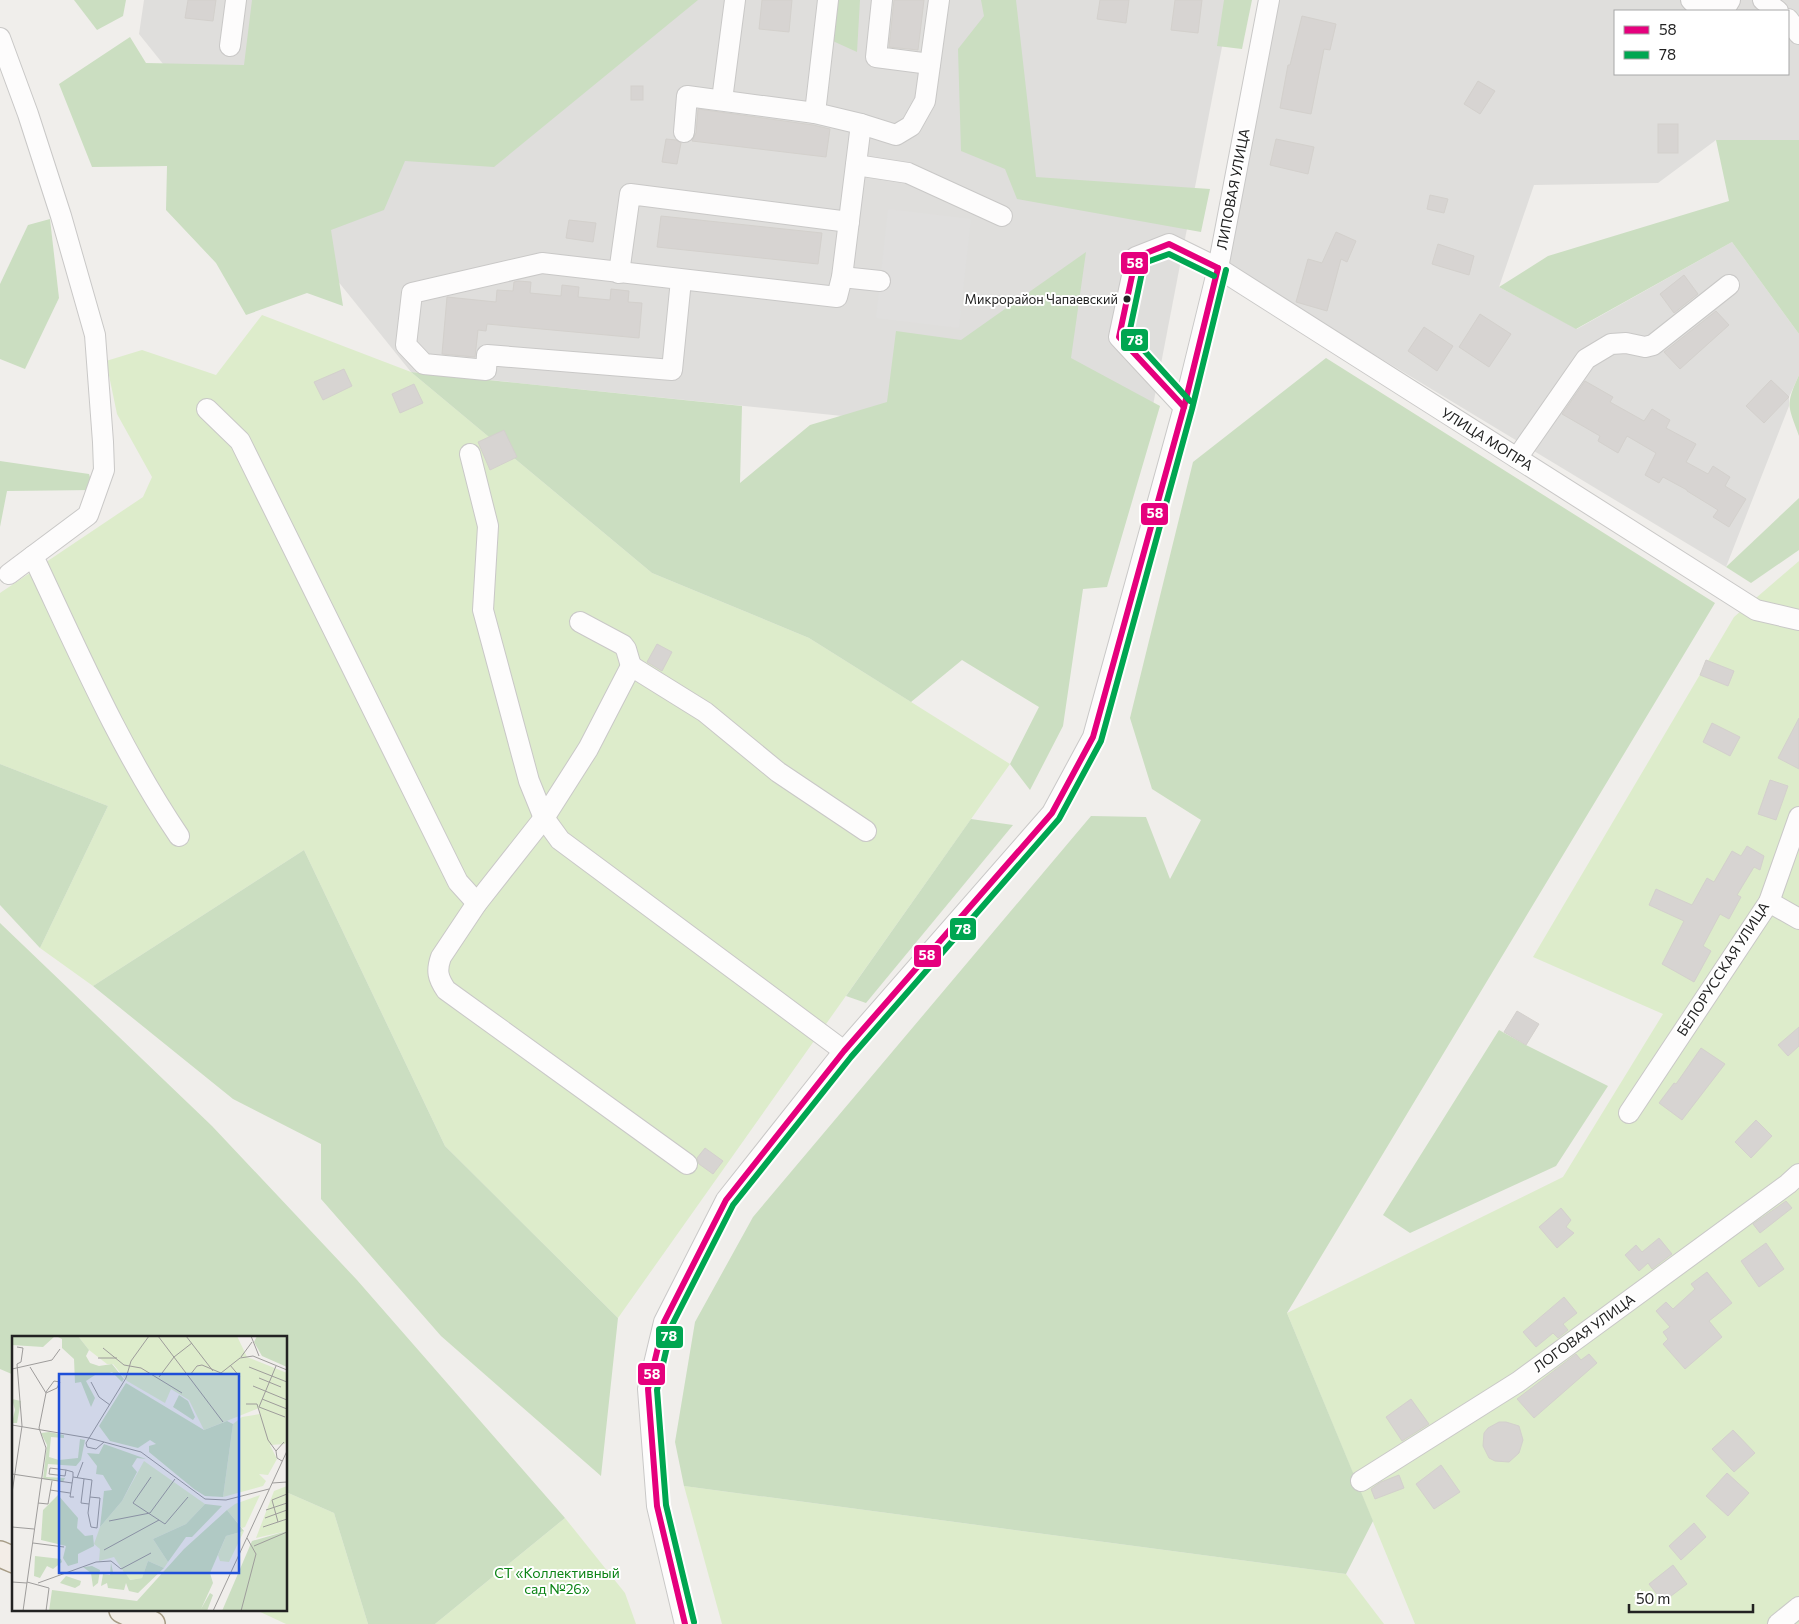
<svg xmlns="http://www.w3.org/2000/svg" width="1799" height="1624" viewBox="0 0 1799 1624" font-family="Commissioner,sans-serif">
<rect width="100%" height="100%" fill="#f0eeeb"/>
<g fill="#dfdedc" fill-rule="evenodd">
<polygon points="144,0 1231,0 1145,447 411,372 139,34"/>
<path d="M 1278,0 L 1799,0 L 1799,140 L 1716,140 L 1658,183 L 1534,185 L 1499,287 L 1577,329 L 1732,242 L 1799,334 L 1799,375 L 1789,397 L 1789,406 L 1726,567 L 1226,265 ZM 1615,11 L 1788,11 L 1788,74 L 1615,74 Z"/>
</g>
<g fill="#ddeccb">
<polygon points="262,315 411,372 652,573 809,638 1010,764 618,1318 445,1146 304,850 93,986 40,948 108,806 0,764 0,593 143,497 152,477 117,414 106,361 142,350 216,375"/>
<polygon points="1799,561 1799,1624 1415,1624 1287,1313 1563,1177 1663,1014 1533,957 1734,617"/>
<polygon points="684,1486 1346,1574 1384,1624 722,1624"/>
<polygon points="286,1492 334,1513 368,1624 286,1624 256,1610 286,1610"/>
<polygon points="565,1518 625,1593 636,1624 435,1624"/>
</g>
<g fill="#cbdec1">
<polygon points="74,0 126,0 123,16 97,30"/>
<polygon points="252,0 698,0 494,167 405,161 384,210 331,230 343,306 307,293 246,315 216,263 166,210 167,166 92,167 59,84 130,37 146,63 244,65"/>
<polygon points="829,0 860,0 857,52 824,37"/>
<polygon points="981,0 1016,0 1036,177 1210,189 1201,232 1017,199 1005,169 961,151 958,49 984,16"/>
<polygon points="1224,0 1252,0 1242,49 1217,46"/>
<polygon points="1716,140 1799,140 1799,334 1732,242 1576,329 1499,287 1548,256 1729,201"/>
<polygon points="50,219 59,298 25,369 0,359 0,284 28,225"/>
<polygon points="1086,252 1071,358 1160,406 1107,587 1083,589 1063,726 1030,790 1010,764 1039,707 962,660 911,702 809,638 652,573 411,372 742,406 740,483 810,425 887,402 896,331 961,340"/>
<polygon points="1326,358 1715,603 1287,1313 1373,1521 1346,1574 684,1486 675,1442 695,1322 753,1217 1091,816 1146,817 1170,879 1201,820 1152,789 1130,718 1193,462"/>
<path d="M 1799,375 L 1799,436 C 1788,405 1785,406 1799,375 Z"/>
<polygon points="0,461 89,474 94,490 7,491 0,527"/>
<polygon points="1799,498 1799,550 1751,583 1726,567"/>
<polygon points="0,764 108,806 40,948 0,905"/>
<polygon points="971,819 1013,825 866,1003 846,996"/>
<polygon points="304,850 445,1146 618,1318 601,1476 441,1336 321,1199 321,1144 233,1099 93,986"/>
<polygon points="0,923 212,1126 357,1280 565,1518 435,1624 368,1624 334,1513 286,1492 286,1338 14,1338 14,1375 0,1369"/>
<polygon points="1499,1030 1526,1045 1608,1086 1556,1166 1410,1233 1383,1215"/>
</g>
<polygon fill="#e0dfde" points="888,209 971,219 959,328 876,318"/>
<g fill="#d7d4d2" stroke="#d3d0cc">
<polygon points="188,0 216,0 213,21 185,18"/>
<polygon points="762,0 792,0 789,32 759,29"/>
<polygon points="894,0 924,0 918,50 889,47"/>
<polygon points="1100,0 1129,0 1126,23 1097,19"/>
<polygon points="1175,0 1202,0 1198,33 1171,30"/>
<polygon points="1302,16 1336,24 1330,50 1324,49 1311,114 1280,108 1288,65 1290,65"/>
<polygon points="1478,81 1495,91 1480,114 1464,104"/>
<rect x="631" y="86" width="12" height="14"/>
<polygon points="698,109 813,125 830,129 826,157 692,141 696,133"/>
<rect x="1658" y="124" width="20" height="29"/>
<polygon points="666,139 676,140 681,143 677,164 662,162"/>
<polygon points="1276,139 1314,147 1308,174 1270,165"/>
<polygon points="1430,195 1448,199 1444,213 1427,209"/>
<polygon points="661,216 822,233 818,264 657,247"/>
<polygon points="569,220 596,223 593,242 566,238"/>
<polygon points="1336,232 1356,241 1347,262 1341,259 1327,311 1296,302 1308,259 1322,263"/>
<polygon points="1438,244 1474,256 1469,275 1432,264"/>
<polygon points="1684,275 1698,294 1674,313 1660,294"/>
<polygon points="518,281 531,282 530,293 561,296 562,285 579,287 578,297 610,300 611,289 629,291 628,302 642,303 639,338 487,324 486,331 478,330 475,357 442,354 447,297 496,302 497,290 513,291 514,282"/>
<polygon points="1716,311 1729,325 1680,369 1664,352"/>
<polygon points="1480,314 1511,334 1489,367 1459,347"/>
<polygon points="1424,327 1453,346 1437,371 1408,351"/>
<polygon points="344,369 352,386 323,400 314,382"/>
<polygon points="1771,380 1789,397 1764,423 1746,406"/>
<polygon points="1585,381 1613,397 1610,402 1644,421 1652,409 1670,420 1666,428 1696,444 1686,462 1708,474 1713,466 1730,477 1725,486 1746,499 1729,527 1713,517 1718,510 1687,491 1687,490 1663,477 1659,483 1645,475 1656,453 1627,436 1618,453 1598,441 1600,436 1562,414"/>
<polygon points="414,384 423,403 400,413 392,394"/>
<polygon points="504,430 517,457 490,470 478,442"/>
<polygon points="657,644 672,652 662,671 647,662"/>
<polygon points="1706,660 1734,671 1728,686 1700,675"/>
<polygon points="1799,718 1799,769 1778,758"/>
<polygon points="1712,723 1740,737 1730,756 1703,742"/>
<polygon points="1770,780 1788,786 1776,820 1758,814"/>
<polygon points="1747,846 1764,856 1760,870 1754,867 1737,895 1741,897 1729,919 1720,914 1703,946 1711,951 1694,982 1662,964 1684,921 1649,905 1656,889 1692,905 1707,878 1714,882 1732,851 1741,856"/>
<polygon points="1517,1011 1539,1024 1526,1045 1504,1032"/>
<polygon points="1799,1027 1799,1046 1788,1056 1778,1045"/>
<polygon points="1701,1048 1725,1064 1682,1120 1659,1103 1674,1083 1676,1084"/>
<polygon points="1756,1120 1772,1136 1751,1158 1735,1142"/>
<polygon points="705,1148 723,1161 713,1174 699,1164 697,1158"/>
<polygon points="1786,1201 1792,1208 1760,1233 1753,1224"/>
<polygon points="1561,1208 1571,1220 1566,1227 1574,1233 1557,1248 1539,1227"/>
<polygon points="1659,1238 1672,1254 1652,1269 1648,1263 1639,1271 1625,1255 1636,1245 1642,1252"/>
<polygon points="1766,1243 1784,1269 1759,1287 1741,1261"/>
<polygon points="1707,1272 1732,1303 1709,1321 1722,1337 1685,1369 1663,1344 1668,1339 1663,1332 1670,1327 1656,1311 1666,1302 1673,1309 1695,1289 1691,1284"/>
<polygon points="1564,1297 1577,1313 1563,1324 1568,1330 1558,1338 1553,1333 1536,1347 1523,1332"/>
<polygon points="1576,1354 1581,1360 1589,1354 1597,1363 1534,1418 1517,1399"/>
<polygon points="1411,1399 1429,1424 1402,1441 1386,1417"/>
<polygon points="1499,1422 1506,1422 1519,1426 1523,1440 1519,1453 1509,1462 1495,1461 1489,1458 1483,1446 1484,1433 1488,1428"/>
<polygon points="1733,1430 1755,1453 1734,1472 1712,1449"/>
<polygon points="1441,1465 1460,1492 1434,1509 1416,1484"/>
<polygon points="1727,1473 1749,1493 1728,1516 1706,1496"/>
<polygon points="1399,1475 1404,1488 1375,1499 1371,1489 1381,1482"/>
<polygon points="1694,1523 1706,1537 1681,1560 1669,1546"/>
<polygon points="1673,1565 1687,1584 1663,1602 1649,1584"/>
</g>
<g fill="none" stroke-linecap="round" stroke-linejoin="round">
<g stroke="#c9c8c7" stroke-width="22">
<g id="minor">
<polyline points="882,0 876,57 930,64"/>
<polyline points="1691,0 1698,7 1727,5 1730,0"/>
<polyline points="1763,0 1778,11"/>
<polyline points="1788,19 1799,34"/>
<path d="M 0,38 L 28,114 L 61,216 L 95,335 L 103,442 L 104,470 L 88,515 L 33,556 C 78,651 120,749 179,836"/>
<polyline points="230,46 236,0"/>
<polyline points="722,100 735,0"/>
<polyline points="815,113 828,0"/>
<polyline points="861,124 896,135 911,126 925,101 939,0"/>
<polyline points="856,165 908,173 1002,216"/>
<polyline points="619,273 630,194 849,222"/>
<polyline points="842,277 880,281"/>
<polyline points="681,280 672,370 487,355 486,370 424,364 406,345 412,293 542,263 837,297 842,277 861,124 815,113 687,96 684,132"/>
<polyline points="1184,407 1119,337 1136,257 1169,244 1218,268 1756,610 1799,620"/>
<polyline points="207,409 240,441 458,882 477,903"/>
<polyline points="470,454 488,526 483,610 529,781 544,818 560,840 844,1051"/>
<polyline points="1517,458 1586,359 1611,344 1626,343 1645,347 1653,345 1729,285"/>
<polyline points="9,574 33,556"/>
<polyline points="580,622 623,645 626,649 631,666"/>
<polyline points="1769,902 1799,919"/>
<polyline points="1629,1113 1769,902 1799,817"/>
<path d="M 687,1164 L 446,990 C 438,978 436,971 441,957 L 477,903 L 544,818 L 588,749 L 631,666 L 705,712 L 778,772 L 866,831"/>
<polyline points="1361,1481 1518,1382 1788,1184 1799,1174"/>
<polyline points="685,1624 657,1506 648,1389 664,1322 726,1200 844,1051 1052,813 1093,737 1184,407 1218,268 1269,0"/>
<polyline points="1778,1624 1799,1607"/>
</g>
</g>
<g stroke="#a79c86" stroke-width="28">
<g id="major">
<polyline points="0,1554 14,1560"/>
<polyline points="122,1610 152,1624"/>
</g>
</g>
<use href="#minor" stroke="#fdfcfc" stroke-width="20"/>
<use href="#major" stroke="#f3ede7" stroke-width="25"/>
<g stroke="#fff" stroke-width="10">
<g id="bus-1">
<polyline points="1184,407 1119,337 1136,257 1169,244 1218,268"/>
<polyline points="685,1624 657,1506 648,1389 664,1322 726,1200 844,1051 1052,813 1093,737 1184,407 1218,268"/>
</g>
</g>
<g stroke="#fff" stroke-width="10">
<g id="bus-2">
<polyline points="1190,401 1129,334 1144,263 1169,254 1214,276"/>
<polyline points="694,1622 666,1505 657,1390 672,1325 733,1205 851,1057 1059,819 1101,741 1192,409 1226,270"/>
</g>
</g>
<use href="#bus-1" stroke="#e5007d" stroke-width="6"/>
<use href="#bus-2" stroke="#00a651" stroke-width="6"/>
</g>
<circle fill="#222" stroke="#fff" stroke-width="2" cx="1127" cy="299" r="4.5"/>
<g text-anchor="middle" stroke-width="4" stroke-linejoin="round" paint-order="stroke">
<g font-size="13" fill="#222" stroke="#fff" text-anchor="end">
<text x="1118" y="304">Микрорайон Чапаевский</text>
</g>
<g font-size="14" fill="#222" stroke="#fff">
<text transform="translate(1233 189) rotate(-79)" y="5">ЛИПОВАЯ УЛИЦА</text>
<text transform="translate(1487 439) rotate(32)" y="5">УЛИЦА МОПРА</text>
<text transform="translate(1723 969) rotate(-57)" y="5">БЕЛОРУССКАЯ УЛИЦА</text>
<text transform="translate(1584 1333) rotate(-36)" y="5">ЛОГОВАЯ УЛИЦА</text>
</g>
<g font-size="14" fill="#0c8416" stroke="#fff">
<text x="557" y="1578">СТ «Коллективный<tspan x="557" dy="16">сад №26»</tspan></text>
</g>
</g>
<g transform="translate(12 1336)">
<rect width="275" height="275" fill="#f0eeeb"/>
<path d="M 66,0 L 225,0 L 235,21 L 275,37 L 275,104 L 273,108 L 258,109 L 265,123 L 256,139 L 247,138 L 254,145 L 251,150 L 211,161 L 221,88 L 230,81 L 248,78 L 247,72 L 192,94 L 177,64 L 159,53 L 153,67 L 115,45 L 101,28 L 95,28 L 77,14 ZM 132,125 L 193,168 L 174,188 L 141,203 L 156,226 L 152,232 L 136,225 L 130,242 L 117,244 L 102,221 L 87,225 L 88,213 L 82,208 L 88,191 L 110,165 ZM 275,150 L 275,195 L 244,202 L 262,155 ZM 248,159 L 233,191 L 230,192 L 215,174 L 223,168 ZM 232,195 L 217,226 L 208,225 L 206,219 L 214,200 Z" fill="#ddeccb"/>
<path d="M 0,0 L 43,0 L 31,11 L 0,9 ZM 44,0 L 66,0 L 77,14 L 74,20 L 78,27 L 87,30 L 100,28 L 112,43 L 110,46 L 100,36 L 92,39 L 86,37 L 74,45 L 83,62 L 79,71 L 69,46 L 63,47 L 62,23 L 50,12 L 50,3 ZM 245,0 L 275,0 L 275,31 L 250,20 L 242,6 ZM 114,47 L 192,94 L 215,85 L 221,88 L 211,161 L 193,160 L 182,153 L 137,116 L 137,110 L 144,108 L 138,104 L 126,112 L 98,105 L 87,90 ZM 167,59 L 176,65 L 183,81 L 181,84 L 161,71 ZM 0,63 L 9,65 L 5,87 L 0,87 L 3,74 ZM 37,96 L 52,99 L 52,102 L 39,101 L 37,121 L 47,124 L 66,122 L 68,103 L 73,104 L 69,124 L 64,130 L 36,128 L 34,141 L 53,142 L 51,146 L 31,143 L 35,109 L 29,97 ZM 92,108 L 134,123 L 125,122 L 120,130 L 125,136 L 110,165 L 88,191 L 92,155 L 100,154 L 91,139 L 84,138 L 85,130 L 75,117 L 87,118 ZM 46,159 L 66,182 L 65,192 L 73,200 L 81,199 L 82,210 L 66,218 L 66,227 L 56,230 L 51,222 L 54,210 L 29,204 L 31,174 ZM 193,168 L 210,170 L 180,201 L 174,201 L 156,226 L 141,203 L 174,188 ZM 215,174 L 232,195 L 214,200 L 198,237 L 201,247 L 189,273 L 198,257 L 201,259 L 195,275 L 37,275 L 40,254 L 125,265 L 172,213 ZM 275,195 L 275,275 L 210,275 L 240,205 ZM 23,220 L 49,223 L 50,226 L 41,233 L 35,230 L 28,242 L 22,240 ZM 136,225 L 152,232 L 126,257 L 117,255 L 114,247 L 112,254 L 96,252 L 95,247 L 89,250 L 91,238 L 98,239 L 99,227 L 101,236 L 114,238 L 118,244 L 130,242 ZM 80,230 L 88,234 L 86,247 L 81,251 L 79,237 L 71,231 ZM 54,240 L 69,245 L 68,249 L 63,252 L 48,247 Z" fill="#cbdec1"/>
<path fill="none" stroke="#9e9c9b" stroke-width="1" d="M 146,0 L 211,86M 174,0 L 201,35M 239,0 L 247,20M 91,12 L 112,29 L 129,32 L 170,57M 229,21 L 240,6M 86,22 L 105,22M 218,29 L 228,41M 264,30 L 247,71 L 273,81M 237,31 L 275,46M 0,33 L 40,24 L 48,13M 178,39 L 185,30 L 190,29 L 209,37 L 228,22 L 241,20 L 275,34M 147,41 L 162,21 L 180,7M 247,42 L 269,51M 79,46 L 87,61 L 98,69M 241,50 L 275,64M 34,56 L 42,45 L 48,46 L 45,52 L 34,57M 250,63 L 275,73M 234,68 L 245,68 L 256,104 L 264,115M 0,89 L 77,102 L 129,116 L 193,163 L 214,164 L 257,153M 92,106 L 84,113 L 75,111 L 74,107 L 114,42 L 119,25 L 137,0M 270,125 L 265,122 L 264,115 L 272,106M 54,134 L 53,140 L 37,138 L 38,132 L 54,134 L 61,136 L 61,141M 0,138 L 60,147M 139,141 L 121,167 L 153,188 L 176,161M 65,142 L 71,126M 72,143 L 69,167 L 77,168M 260,147 L 275,146M 38,154 L 58,157M 0,157 L 10,90 L 5,28 L 9,26 L 11,12 L 5,11M 62,161 L 58,161 L 61,141 L 80,144 L 76,177 L 79,191 L 85,192 L 88,162 L 78,161M 26,167 L 36,168 L 40,145M 254,174 L 275,167M 253,182 L 275,174M 97,185 L 138,177 L 163,143M 266,186 L 260,164 L 275,158M 0,191 L 22,193M 251,191 L 275,183M 21,207 L 52,211M 242,210 L 275,196M 92,214 L 147,184M 0,246 L 15,247M 15,246 L 37,252 L 34,275M 26,247 L 84,226 L 99,225 L 109,233 L 139,217M 11,275 L 34,112 L 27,92 L 34,57 L 18,31M 201,275 L 275,115M 229,275 L 244,218 L 235,202"/>
<path fill="#1d4ed8" fill-opacity="0.15" stroke="#1d4ed8" stroke-width="2.5" d="M 47,38 L 227,38 L 227,237 L 47,237 Z"/>
<rect width="275" height="275" fill="none" stroke="#222" stroke-width="2.5"/>
</g>
<g stroke="#fff" stroke-width="2">
<rect x="1120" y="251" width="29" height="24" rx="5" fill="#e5007d"/>
<rect x="1120" y="328" width="29" height="24" rx="5" fill="#00a651"/>
<rect x="1140" y="502" width="29" height="24" rx="5" fill="#e5007d"/>
<rect x="949" y="917" width="28" height="24" rx="5" fill="#00a651"/>
<rect x="913" y="944" width="29" height="24" rx="5" fill="#e5007d"/>
<rect x="655" y="1325" width="29" height="24" rx="5" fill="#00a651"/>
<rect x="637" y="1362" width="29" height="24" rx="5" fill="#e5007d"/>
</g>
<g font-size="14" text-anchor="middle" font-weight="bold" fill="#fff">
<text x="1135" y="268">58</text>
<text x="1135" y="345">78</text>
<text x="1155" y="518">58</text>
<text x="963" y="934">78</text>
<text x="927" y="960">58</text>
<text x="669" y="1341">78</text>
<text x="652" y="1379">58</text>
</g>
<rect x="1614" y="10" width="175" height="65" fill="#ffffff" stroke="#a7a7a7"/>
<rect x="1624" y="26" width="25" height="8" fill="#e5007d" stroke="#a7a7a7"/>
<text x="1659" y="35" font-size="15" fill="#222222">58</text>
<rect x="1624" y="51" width="25" height="8" fill="#00a651" stroke="#a7a7a7"/>
<text x="1659" y="60" font-size="15" fill="#222222">78</text>
<path d="M1629 1604v8h124v-8" fill="none" stroke="#222222" stroke-width="2.5"/>
<text x="1636" y="1604" font-size="15" fill="#222222" stroke="#ffffff" stroke-width="4" paint-order="stroke">50 m</text>
</svg>
